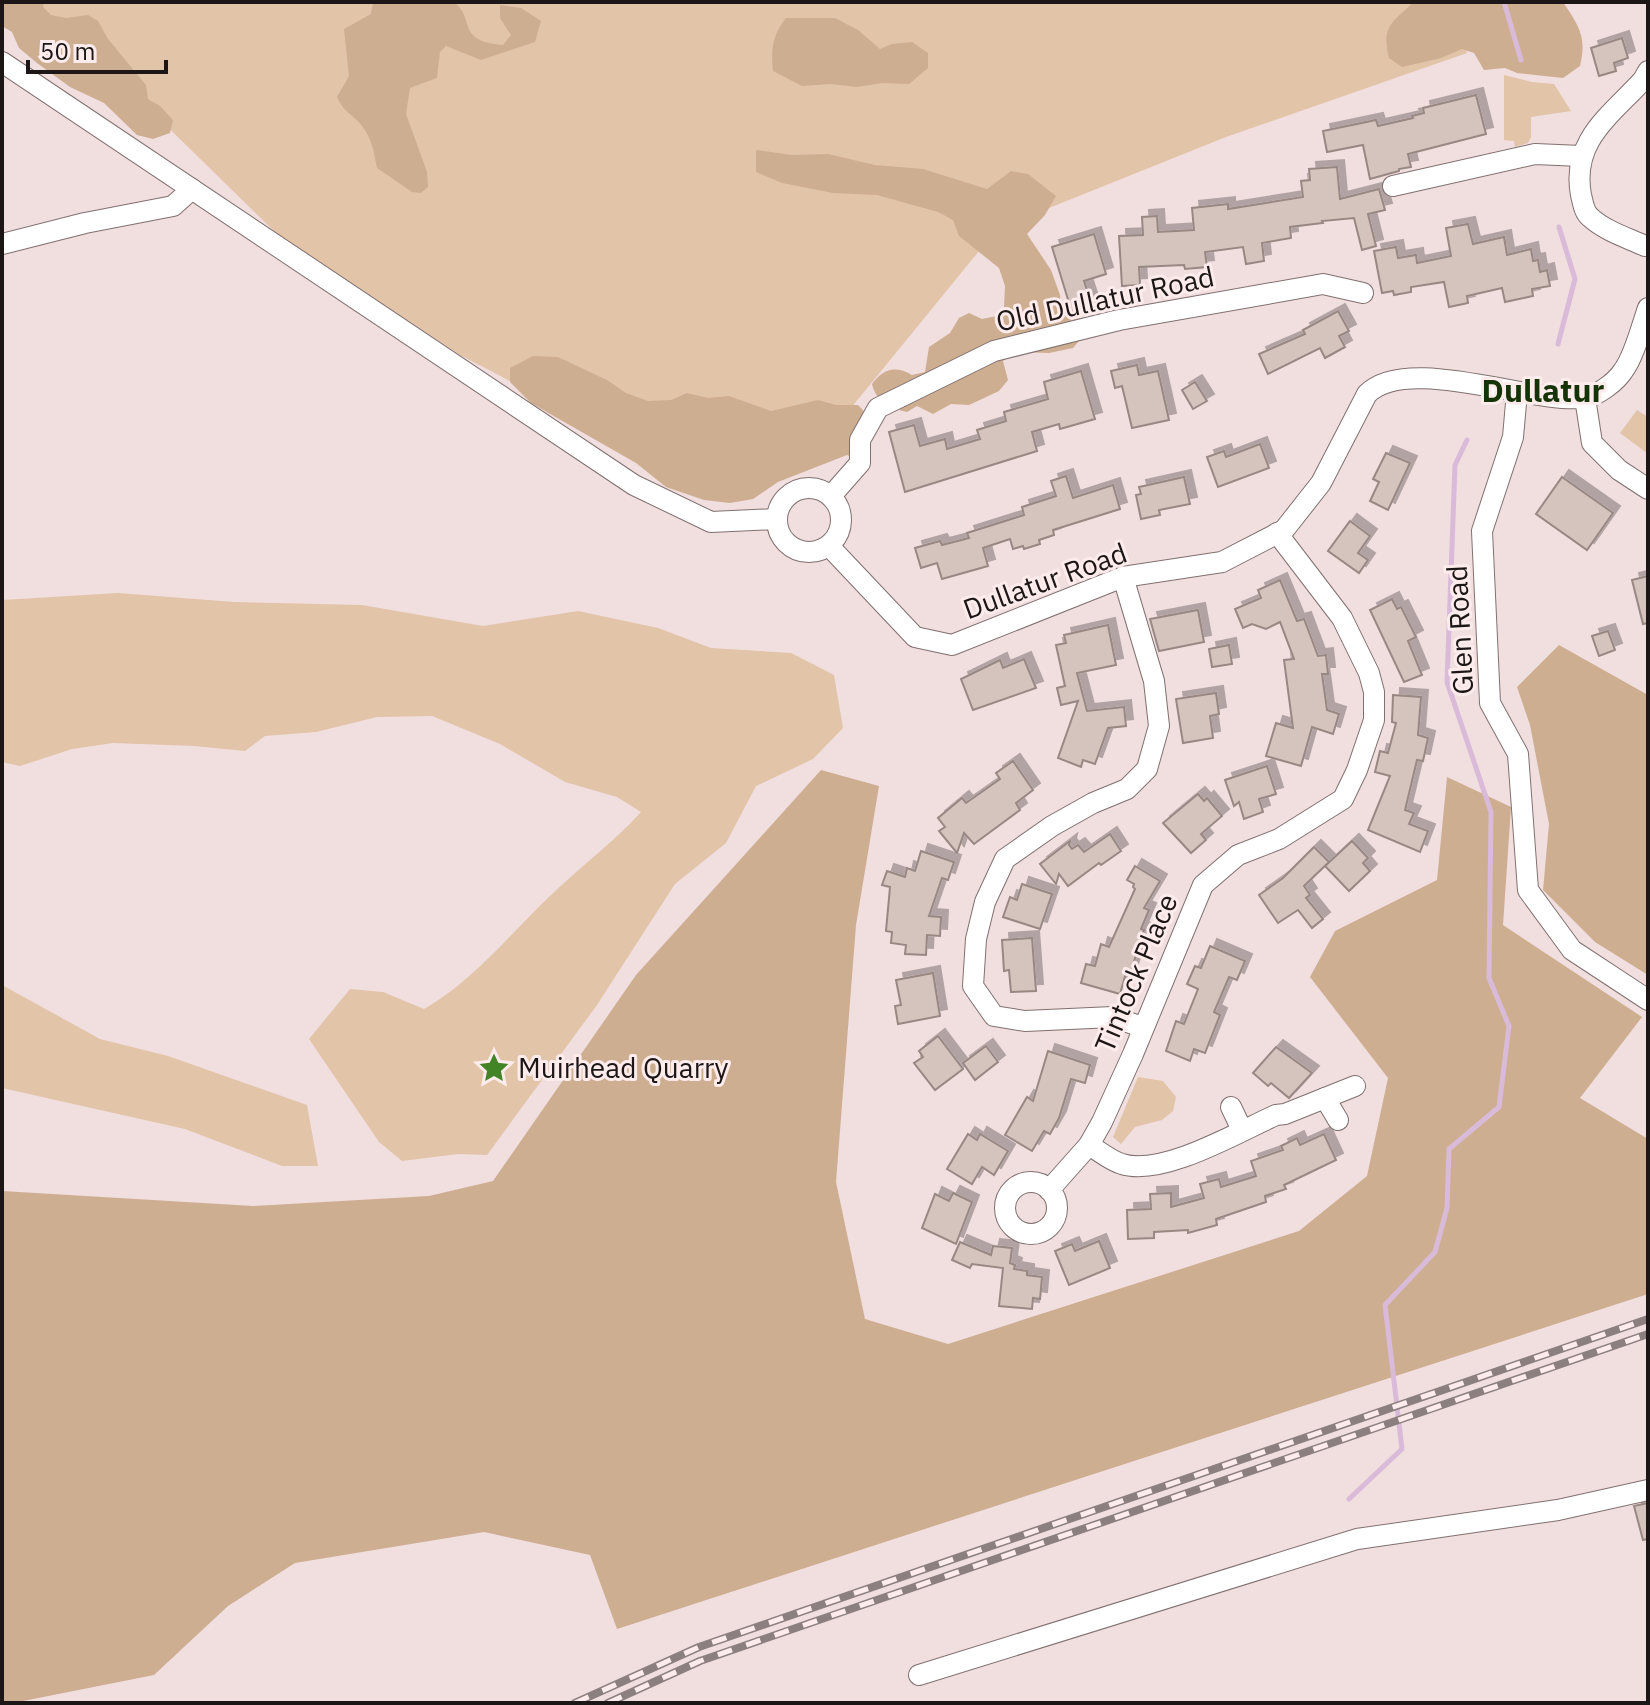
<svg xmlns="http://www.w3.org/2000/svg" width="1650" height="1705" viewBox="0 0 1650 1705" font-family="'IBM Plex Sans',sans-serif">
<defs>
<filter id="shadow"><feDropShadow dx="7" dy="-7" stdDeviation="0" flood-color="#0004"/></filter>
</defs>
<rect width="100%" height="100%" fill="#f1dedf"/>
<g fill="#e2c4a9">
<polygon points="13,2 1451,2 1467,53 1226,137 997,229 815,452 704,482 460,355 278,235 143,103"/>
<polygon points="1504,75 1532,82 1554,84 1571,111 1531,117 1531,137 1528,143 1515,147 1514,141 1504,140"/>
<polygon points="1637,410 1648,417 1648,454 1620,433"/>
<path d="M 118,593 L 234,602 L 362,605 L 483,626 L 578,611 L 658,628 L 711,648 L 791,653 L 834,675 L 843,728 L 813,759 L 756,786 L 726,843 L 675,884 L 597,1005 L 487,1155 L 458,1154 L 402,1161 L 379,1142 L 309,1039 L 350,989 L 383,992 L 424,1009 C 473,981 510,934 551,895 C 580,867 614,842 641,812 L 617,797 L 565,782 L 500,744 L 432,716 L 377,717 L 316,732 L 265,736 L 245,751 L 194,746 L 113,743 L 72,749 L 20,766 L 2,762 L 2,600 Z"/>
<polygon points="2,985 100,1039 168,1056 307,1105 318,1166 282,1166 185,1129 2,1088"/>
<polygon points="1138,1077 1163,1081 1176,1097 1173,1111 1162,1120 1135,1127 1121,1144 1113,1137"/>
</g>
<g fill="#ceae91">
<polygon points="2,2 44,2 43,7 51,15 66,18 88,15 98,21 108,39 146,85 148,99 160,106 173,120 170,133 153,139 137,135 104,103 70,87 37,63 19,48 12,32 2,26"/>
<path d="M 373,2 L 454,2 C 476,19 455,41 503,45 L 511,35 L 500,18 L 500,5 L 521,8 L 541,21 L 535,42 L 481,60 L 446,46 L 440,52 L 437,78 L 410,88 L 406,114 L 427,172 L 428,187 L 421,193 L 412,192 L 377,168 C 374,152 372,139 362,126 C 353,114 344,113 337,97 L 349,76 L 344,29 L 371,14 Z"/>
<path d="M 1414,2 L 1563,2 C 1579,26 1587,37 1580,66 L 1563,78 L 1517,73 L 1505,68 L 1484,70 L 1474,53 L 1462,49 L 1441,58 L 1402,67 L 1389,58 C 1381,27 1392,22 1414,2 Z"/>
<path d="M 786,18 L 835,18 L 858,30 L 880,49 L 892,44 L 912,42 L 928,53 L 928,68 L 909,84 L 882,83 L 857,87 L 831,84 L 802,86 L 773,71 C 771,49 772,36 786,18 Z"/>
<path d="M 756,150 L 792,155 L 828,154 L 875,165 L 923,169 L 987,189 L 1011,171 L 1028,174 L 1056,196 L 1045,215 L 1027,234 L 1051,270 L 1060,295 L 1061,309 L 1071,320 L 1091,316 L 1096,321 L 1073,348 L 1049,353 L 1017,352 L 1003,361 L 1008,380 L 999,391 L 969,405 L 951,404 L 933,414 L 917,406 L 907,412 C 891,408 876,402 872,384 C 883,369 895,365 912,375 L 925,372 L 929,347 L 950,333 L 959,318 L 969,313 L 982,319 L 997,316 L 1004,307 L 1005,286 L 999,268 L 959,236 L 953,220 L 938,212 L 877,195 L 833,193 L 782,183 L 756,172 Z"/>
<path d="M 533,356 L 558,357 L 607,380 L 626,393 L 648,401 L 671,400 L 687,393 L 708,398 L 729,396 L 771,411 L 818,400 L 836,405 L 858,405 C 875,421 874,437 864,457 L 854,458 L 847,455 L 778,482 L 753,499 L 730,503 L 704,500 L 666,487 L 636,463 L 531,403 L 510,382 L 510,368 Z"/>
<polygon points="1559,645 1648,695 1648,975 1595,942 1543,890 1549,824 1530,725 1517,687"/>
<polygon points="821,770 879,786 856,925 836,1182 865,1319 948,1344 1299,1231 1367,1176 1388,1078 1310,977 1335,931 1437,880 1447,777 1511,807 1503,925 1642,1017 1580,1098 1648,1139 1648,1294 617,1629 590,1555 484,1532 295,1563 228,1606 154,1675 13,1703 2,1703 2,1191 253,1206 429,1196 493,1181 636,975"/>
</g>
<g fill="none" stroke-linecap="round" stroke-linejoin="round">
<g stroke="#d9bad9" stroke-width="5">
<polyline points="1504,2 1521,60"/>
<polyline points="1558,344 1575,279 1559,227"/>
<polyline points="1349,1499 1402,1449 1385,1305 1435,1252 1447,1208 1449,1149 1499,1107 1509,1026 1489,978 1491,812 1447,682 1455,465 1467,440"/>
</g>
</g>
<g fill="#d5c4be" stroke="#988883" stroke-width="2" filter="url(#shadow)">
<polygon points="1622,38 1628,58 1614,63 1616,71 1599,76 1591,48"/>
<polygon points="1476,95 1486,134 1408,154 1411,167 1399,169 1399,171 1370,179 1363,145 1327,152 1323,131 1376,120 1378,126 1413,118 1412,116 1424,113 1423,108"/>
<polygon points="1337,167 1340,199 1379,189 1385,210 1368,214 1376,246 1362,250 1354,218 1322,221 1323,223 1290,227 1291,238 1262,243 1264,261 1246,264 1243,247 1205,252 1207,267 1185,269 1184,265 1139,267 1140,285 1122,286 1119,236 1143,235 1142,217 1157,216 1158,232 1194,230 1192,208 1228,204 1228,209 1303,197 1301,181 1310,180 1309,169"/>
<polygon points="1468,224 1473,244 1504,237 1507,255 1531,249 1533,261 1538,260 1540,272 1547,270 1550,286 1532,289 1533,296 1505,302 1502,288 1467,296 1468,303 1449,307 1444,282 1411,287 1411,292 1394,295 1393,291 1382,293 1374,251 1396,247 1398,258 1416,255 1417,263 1451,256 1446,228"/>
<polygon points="1094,234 1106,274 1084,281 1093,309 1073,316 1052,247"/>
<polygon points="1338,311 1349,331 1339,336 1345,347 1325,358 1320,348 1268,374 1259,354 1305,334 1303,330"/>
<polygon points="1137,365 1139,375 1158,371 1169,420 1132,428 1122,386 1115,388 1111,371"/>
<polygon points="1081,371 1095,419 1060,429 1059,424 1032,432 1037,451 905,492 889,432 914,425 920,446 945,439 947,449 980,439 977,430 1006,421 1004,412 1048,399 1044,382"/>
<polygon points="1195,382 1207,401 1193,409 1182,390"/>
<polygon points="1260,444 1269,468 1218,487 1207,457 1224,451 1226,457"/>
<polygon points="1386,453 1410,463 1388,510 1370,501 1379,482 1373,479"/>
<polygon points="1066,476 1073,498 1113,485 1120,509 1053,530 1054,535 1039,540 1040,544 1024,549 1023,546 1013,549 1010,539 983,548 988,566 942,579 937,563 921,568 915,548 940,541 942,545 969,538 967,533 1024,515 1022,507 1056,496 1051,481"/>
<polygon points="1184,477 1190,504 1159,510 1160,515 1141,519 1136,495 1141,494 1139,487"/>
<polygon points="1562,477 1613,513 1587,550 1536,514"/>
<polygon points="1350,521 1370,536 1358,553 1368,560 1359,573 1328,551"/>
<polygon points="1648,576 1648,623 1643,624 1632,580"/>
<polygon points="1280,580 1297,621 1304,619 1318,656 1326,655 1328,674 1322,674 1327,710 1339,714 1333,734 1312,727 1301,766 1266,756 1276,723 1293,728 1284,660 1294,659 1280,622 1266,629 1252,624 1243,628 1235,609 1261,598 1258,590"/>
<polygon points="1392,599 1397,609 1401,607 1416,637 1408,641 1422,675 1404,682 1370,610"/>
<polygon points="1198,610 1204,642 1159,651 1150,619"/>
<polygon points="1108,625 1116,665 1077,673 1087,711 1124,707 1126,726 1108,728 1095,764 1083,760 1081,767 1058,758 1078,701 1061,705 1057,688 1065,686 1056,645 1066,643 1064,635"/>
<polygon points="1608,631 1615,650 1599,656 1592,636"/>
<polygon points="1229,645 1232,664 1212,667 1209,649"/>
<polygon points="1024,659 1036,688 973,710 961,679 1000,660 1003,668"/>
<polygon points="1216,693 1219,714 1210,716 1213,738 1183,743 1176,699"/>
<polygon points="1393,695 1421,697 1418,735 1428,738 1423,761 1417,760 1405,810 1414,813 1409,824 1428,831 1420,852 1368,830 1390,776 1375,772 1380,751 1388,753 1396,723 1392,722"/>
<polygon points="1013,761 1033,790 1016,803 1020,810 974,844 964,833 957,853 939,831 945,827 938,818 962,798 966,803 1000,779 996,773"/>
<polygon points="1267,766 1276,794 1259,799 1263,812 1244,819 1239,802 1234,806 1225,780"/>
<polygon points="1198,794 1204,801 1207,798 1222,816 1201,834 1206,840 1191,853 1163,823"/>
<polygon points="1110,834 1121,851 1101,865 1099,863 1068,886 1059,874 1056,884 1040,864 1070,841 1069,845 1072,849 1078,845 1084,852"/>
<polygon points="1352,841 1368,858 1363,863 1370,871 1349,891 1325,866"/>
<polygon points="1314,847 1329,862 1304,886 1310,895 1306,898 1323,919 1312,928 1298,910 1278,923 1259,895 1283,878"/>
<polygon points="921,851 954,862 948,880 942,878 929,916 941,917 940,936 927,935 926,955 905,954 906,945 891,943 892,932 886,931 890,887 882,885 887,871 905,877 907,868 915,871"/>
<polygon points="1135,866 1160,881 1144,908 1149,910 1141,929 1144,930 1130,974 1126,973 1120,994 1081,983 1086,964 1095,966 1101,944 1109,947 1135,889 1133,887 1134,884 1127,880"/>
<polygon points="1022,884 1052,894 1040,929 1003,917 1010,897 1017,900"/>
<polygon points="1032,938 1036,991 1011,992 1009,970 1004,971 1002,940"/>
<polygon points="1210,946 1245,961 1237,980 1229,977 1214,1012 1220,1015 1205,1053 1194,1049 1190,1061 1166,1051 1176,1021 1184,1024 1198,989 1187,984 1195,966 1201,968"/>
<polygon points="933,973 940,1016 898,1024 895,1006 901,1005 896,980"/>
<polygon points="938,1036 963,1069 935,1090 914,1063 923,1057 919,1051"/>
<polygon points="986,1046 998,1062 975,1080 963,1063"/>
<polygon points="1276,1047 1312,1073 1289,1098 1271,1083 1268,1086 1253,1073"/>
<polygon points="1048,1051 1090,1065 1085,1083 1071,1079 1059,1118 1050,1134 1044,1131 1032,1151 1005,1135 1027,1097 1033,1101"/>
<polygon points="968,1134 977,1140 980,1134 1008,1151 994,1175 982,1167 972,1184 947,1169"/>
<polygon points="1324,1134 1336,1160 1284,1185 1286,1189 1265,1196 1266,1202 1216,1219 1217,1225 1188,1233 1188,1230 1154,1232 1154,1238 1128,1239 1127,1210 1151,1209 1150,1194 1171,1193 1171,1207 1204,1198 1200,1184 1219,1179 1221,1187 1256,1176 1251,1161 1283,1150 1281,1146 1297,1138 1300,1145"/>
<polygon points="953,1193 972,1202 956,1244 922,1228 935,1194 949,1201"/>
<polygon points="1099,1241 1110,1268 1069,1285 1055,1251 1072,1244 1075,1251"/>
<polygon points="960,1242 991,1255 993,1246 1012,1248 1010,1263 1015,1265 1014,1269 1027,1271 1027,1275 1042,1277 1040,1299 1033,1298 1032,1309 999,1306 1003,1268 972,1264 970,1268 952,1260"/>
<polygon points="1648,1503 1648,1539 1643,1540 1634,1506"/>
</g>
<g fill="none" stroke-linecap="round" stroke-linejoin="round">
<g stroke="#807070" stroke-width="22">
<g id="minor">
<polyline points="2,62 634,485 711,522 776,519"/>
<polyline points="1393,186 1535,154 1581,156"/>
<polyline points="2,244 85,223 173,206 192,189"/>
<path d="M 1645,246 C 1628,238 1605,231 1590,217 C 1584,212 1583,203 1581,195 C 1571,141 1610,116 1643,80 L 1648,71"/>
<polyline points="1517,392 1513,437 1482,531 1490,703 1518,754 1528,890 1572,950 1648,1000"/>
<polyline points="1585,398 1592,443 1619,470 1648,489"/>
<circle cx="809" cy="520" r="32"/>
<polyline points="831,496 860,463 860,440 878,408 994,351 1119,320 1323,284 1363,293"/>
<path d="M 829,546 L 915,637 L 952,645 L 1123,577 L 1222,562 L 1284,530 L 1321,483 L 1367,394 C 1406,354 1528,403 1583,398 C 1596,397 1616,382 1623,371 C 1634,357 1642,325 1648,308"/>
<polyline points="1123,577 1154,681 1159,726 1147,769 1127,789 1093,803 1052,826 1005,859 985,902 976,939 973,986 994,1016 1025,1021 1113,1017 1142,1027"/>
<polyline points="1325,1098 1338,1120"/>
<polyline points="1231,1107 1242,1130"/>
<path d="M 1089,1145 C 1099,1151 1111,1161 1122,1164 C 1162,1177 1238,1132 1276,1115 L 1285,1114 L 1355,1086"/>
<circle cx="1031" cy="1208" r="26"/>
<polyline points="1049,1190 1089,1145 1102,1122 1133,1054 1203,885 1238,855 1279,839 1343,799 1357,770 1374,720 1374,692 1369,673 1342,618 1277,533"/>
<polyline points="919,1675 1357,1539 1558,1510 1648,1490"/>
</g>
</g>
<use href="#minor" stroke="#fff" stroke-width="20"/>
<g stroke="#8c7f80" stroke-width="8">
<g id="rail">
<polyline points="575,1703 699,1647 1648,1319"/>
<polyline points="608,1703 700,1661 1648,1334"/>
</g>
</g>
<use href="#rail" stroke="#feecec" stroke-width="5" stroke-dasharray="15" stroke-linecap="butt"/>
</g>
<defs>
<g id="sight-bare" transform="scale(2.4)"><path d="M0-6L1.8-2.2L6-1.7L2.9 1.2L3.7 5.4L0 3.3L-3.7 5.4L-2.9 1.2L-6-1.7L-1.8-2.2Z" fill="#438526" stroke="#feecec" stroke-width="2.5" paint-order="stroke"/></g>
</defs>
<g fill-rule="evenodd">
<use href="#sight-bare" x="494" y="1068"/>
</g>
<g text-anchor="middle" stroke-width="6" stroke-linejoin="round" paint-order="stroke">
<g font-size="28" fill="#1c1616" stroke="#feecec">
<text transform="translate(1105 299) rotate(-12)" y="10">Old Dullatur Road</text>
<text transform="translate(1045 581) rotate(-20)" y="10">Dullatur Road</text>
<text transform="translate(1460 630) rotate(-93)" y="10">Glen Road</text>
<text transform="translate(1136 973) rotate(-67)" y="10">Tintock Place</text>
</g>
<g font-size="28" fill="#1c1616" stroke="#feecec" text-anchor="start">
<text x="518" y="1078">Muirhead Quarry</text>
</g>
<g font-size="32" font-weight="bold" fill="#143306" stroke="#feecec">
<text x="1543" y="402">Dullatur</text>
</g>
</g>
<rect width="1650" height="1705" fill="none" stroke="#1c1616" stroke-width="8"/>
<path d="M28 60v12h138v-12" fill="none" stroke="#1c1616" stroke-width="4"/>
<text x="40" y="60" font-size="24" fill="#1c1616" stroke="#feecec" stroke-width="6" paint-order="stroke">50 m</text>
</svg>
